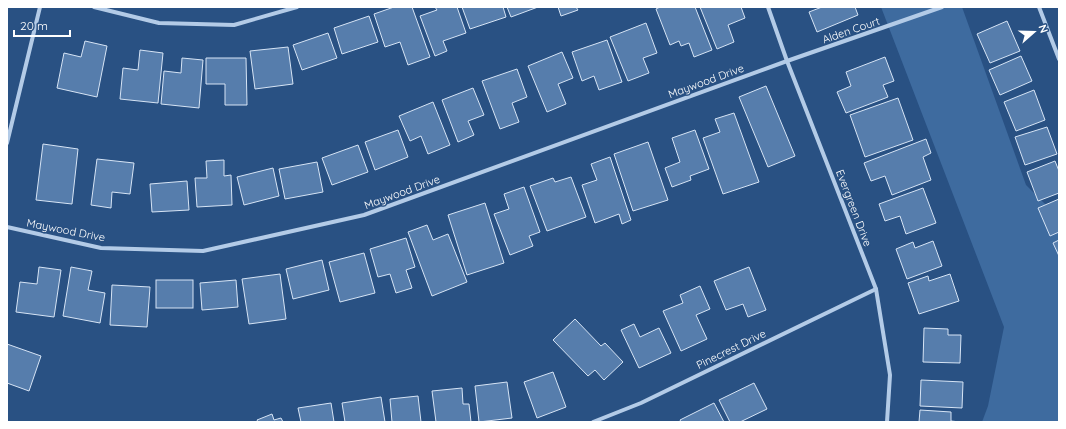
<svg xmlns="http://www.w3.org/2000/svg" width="1066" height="429" viewBox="0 0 1066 429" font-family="Quicksand,sans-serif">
<rect width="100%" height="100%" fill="#295183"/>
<polygon fill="#3e6b9f" points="881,7 962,7 1026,185 1059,218 1059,422 982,422 988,406 1004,327"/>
<g fill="#567dac" stroke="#d6e4f5">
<polygon points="394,7 412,7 430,57 408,65 400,42 385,47 374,14"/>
<polygon points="435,7 457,7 466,33 443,41 447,51 435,56 420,16 437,10"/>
<polygon points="462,7 503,7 506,17 470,29"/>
<polygon points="507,7 538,7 511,17"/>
<polygon points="558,7 576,7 578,10 561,16"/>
<polygon points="660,7 695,7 712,50 694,57 689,43 681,46 679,41 670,45 656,9"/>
<polygon points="700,7 741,7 745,18 728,25 734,42 717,49"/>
<polygon points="822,7 855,7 858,15 817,32 809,12"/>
<polygon points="369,16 378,42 342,54 334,28"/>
<polygon points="1007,21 1020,51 990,63 977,34"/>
<polygon points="646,23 657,53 643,58 649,73 628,81 610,37"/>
<polygon points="328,33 337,58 302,70 293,45"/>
<polygon points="607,40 622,82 599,90 594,76 582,81 572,52"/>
<polygon points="85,41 107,46 97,97 57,88 64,53 81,57"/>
<polygon points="288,47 293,84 255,89 250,51"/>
<polygon points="140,50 163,53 158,103 120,99 123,68 138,70"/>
<polygon points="562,52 573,78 558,84 566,104 547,112 528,66"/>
<polygon points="1021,56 1032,81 1000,95 989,70"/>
<polygon points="885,57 894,81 883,85 888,97 846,113 837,92 851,86 846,72"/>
<polygon points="182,58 203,60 199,108 161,104 164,71 181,73"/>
<polygon points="206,58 246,58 247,105 225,105 225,84 206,84"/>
<polygon points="517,69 527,97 512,103 519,122 500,129 482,81"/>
<polygon points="766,86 795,156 768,167 739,97"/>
<polygon points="473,88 484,115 468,121 474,135 458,142 442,100"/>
<polygon points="1034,90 1045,120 1016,131 1004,102"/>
<polygon points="898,98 913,140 865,157 850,115"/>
<polygon points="433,102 450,145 428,154 421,136 410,141 399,116"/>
<polygon points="734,113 759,182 723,194 703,138 720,132 715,119"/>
<polygon points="1047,127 1057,154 1025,165 1015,137"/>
<polygon points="398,130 408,157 375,170 365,142"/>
<polygon points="695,130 709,169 690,176 691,180 672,187 665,168 680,162 672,138"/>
<polygon points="926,139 931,153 923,157 931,180 892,195 885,176 871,181 864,163"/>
<polygon points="648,142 668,200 633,211 614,154"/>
<polygon points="43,144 78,149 72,204 36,200"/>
<polygon points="358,145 368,172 332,185 322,158"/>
<polygon points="610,157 631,220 622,224 619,214 595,223 582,185 597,180 591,164"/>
<polygon points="97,159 134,163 130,194 112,192 111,208 91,205"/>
<polygon points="224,160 224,176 231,175 232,205 197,207 195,178 207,178 206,161"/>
<polygon points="1055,161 1059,171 1059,193 1038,201 1027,172"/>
<polygon points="317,162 323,192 285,199 279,169"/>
<polygon points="273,168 279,196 244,205 237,177"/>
<polygon points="571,177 586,217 547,231 530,186 553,178 555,182"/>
<polygon points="187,181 189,210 152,212 150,184"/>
<polygon points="524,187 540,232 529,236 533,246 510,255 494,214 509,209 504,194"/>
<polygon points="923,188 936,223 906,234 900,216 885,221 879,204"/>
<polygon points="1059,199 1059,232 1050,236 1038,208"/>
<polygon points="485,203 504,263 467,275 448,215"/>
<polygon points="427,225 433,240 448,234 467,282 432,296 408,232"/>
<polygon points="406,238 415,267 406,270 412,288 396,293 390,274 378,277 370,249"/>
<polygon points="1059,240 1059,256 1053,243"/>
<polygon points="933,241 942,266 907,279 896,249 913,242 915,248"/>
<polygon points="364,253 375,293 340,302 329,262"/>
<polygon points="322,260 329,290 293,299 286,269"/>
<polygon points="39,267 61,270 54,317 16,312 20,282 37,284"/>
<polygon points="71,267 92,271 88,290 105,293 100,323 63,316"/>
<polygon points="749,267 766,310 748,317 743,304 726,310 714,281"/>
<polygon points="280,274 286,319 249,324 242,279"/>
<polygon points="950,274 959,301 919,314 908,283 928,276 929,281"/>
<rect x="156" y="280" width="37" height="28"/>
<polygon points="236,280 238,307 202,310 200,283"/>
<polygon points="112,285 150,287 147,327 110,325"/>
<polygon points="700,286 710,309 696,315 707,339 681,351 663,311 683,303 680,295"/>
<polygon points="575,319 601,346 605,343 623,362 604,380 595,370 588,376 553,340"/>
<polygon points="634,324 640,337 659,328 671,353 639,368 621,330"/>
<polygon points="924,328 948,329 948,335 961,335 960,363 923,362"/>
<polygon points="7,344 41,356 29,391 7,383"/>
<polygon points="553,372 566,407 537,418 524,382"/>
<polygon points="921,380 963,382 962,408 920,406"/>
<polygon points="507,382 512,418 479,422 475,386"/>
<polygon points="754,383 767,409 740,422 730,422 719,400"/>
<polygon points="462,388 463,404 469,404 471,422 436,422 432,391"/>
<polygon points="418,396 421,422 392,422 390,399"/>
<polygon points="381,397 385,422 345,422 342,403"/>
<polygon points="331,403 334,422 301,422 298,408"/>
<polygon points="714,403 724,422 681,422 680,420"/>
<polygon points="920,410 951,412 951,421 960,422 919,422"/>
<polygon points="272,414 274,420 281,418 283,422 258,422 257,420"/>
</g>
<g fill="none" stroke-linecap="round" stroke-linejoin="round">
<g stroke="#b3cbe7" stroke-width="4">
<polyline points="94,7 159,23 234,25 297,7"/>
<polyline points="768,7 787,61 876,289 890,375 887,422"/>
<polyline points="1039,7 1059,59"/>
<polyline points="7,143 40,7"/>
<polyline points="7,227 101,248 203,251 364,215 787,61 942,7"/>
<polyline points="593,422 641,403 876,289"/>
</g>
</g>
<g text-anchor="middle" stroke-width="3" stroke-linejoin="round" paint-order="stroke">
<g font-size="11" fill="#fff" stroke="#295183">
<text transform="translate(851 30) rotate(-19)" y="4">Alden Court</text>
<text transform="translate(706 81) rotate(-20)" y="4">Maywood Drive</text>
<text transform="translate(402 192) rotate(-20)" y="4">Maywood Drive</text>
<text transform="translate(854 208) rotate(69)" y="4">Evergreen Drive</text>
<text transform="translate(66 230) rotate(11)" y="4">Maywood Drive</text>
<text transform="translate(731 349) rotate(-26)" y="4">Pinecrest Drive</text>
</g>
</g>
<rect width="1066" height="429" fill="none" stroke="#ffffff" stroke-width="16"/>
<g transform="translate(1034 32) rotate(70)" stroke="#295183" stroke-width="3" paint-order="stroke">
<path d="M0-3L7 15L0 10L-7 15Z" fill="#ffffff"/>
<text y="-6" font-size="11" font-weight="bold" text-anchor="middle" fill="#ffffff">N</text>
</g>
<path d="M14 30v6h56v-6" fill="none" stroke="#ffffff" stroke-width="2"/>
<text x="20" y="30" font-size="12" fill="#ffffff" stroke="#295183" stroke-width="3" paint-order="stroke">20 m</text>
</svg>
